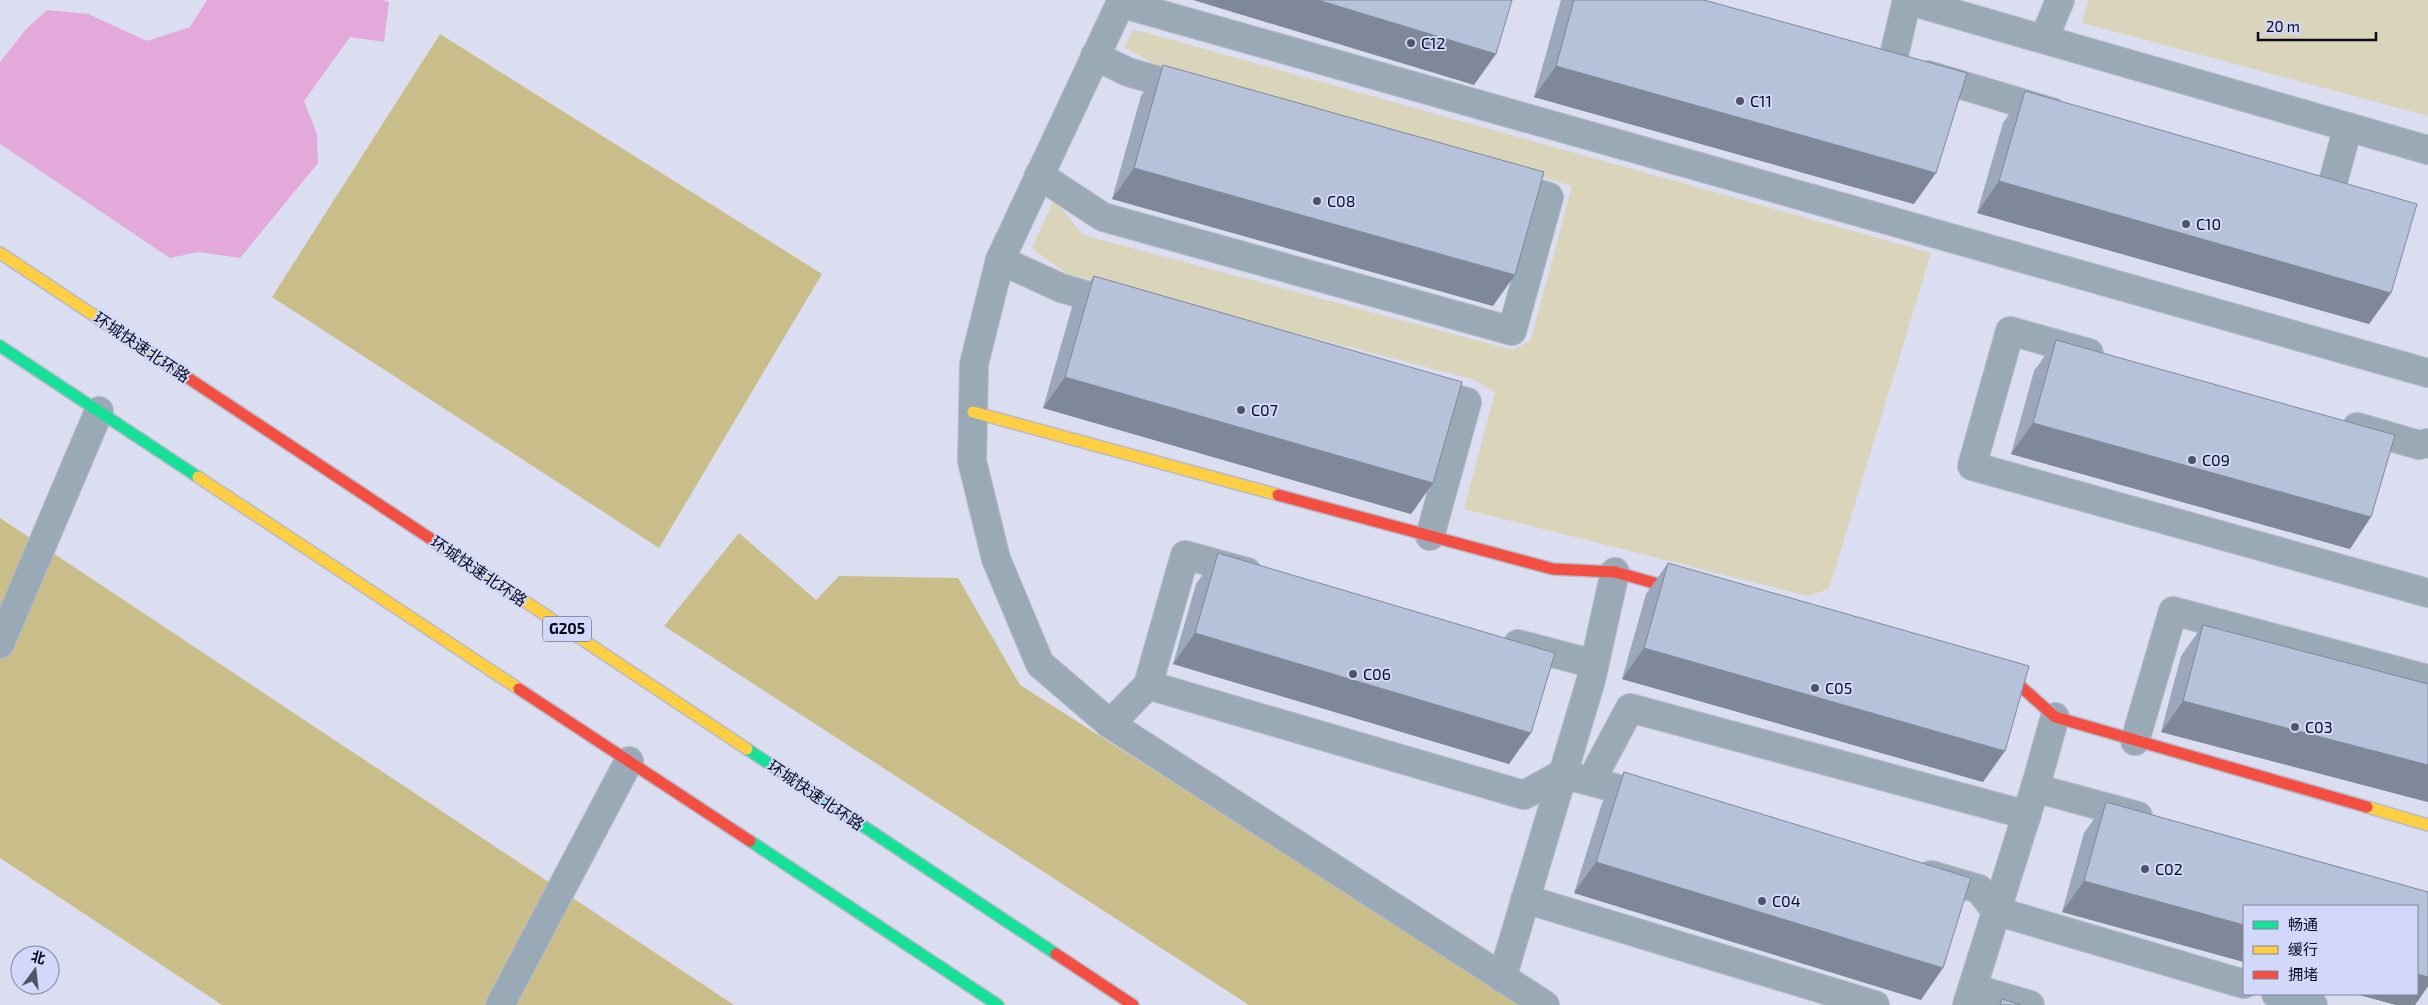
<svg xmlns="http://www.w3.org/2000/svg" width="2428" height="1005" viewBox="0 0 2428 1005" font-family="'Exo 2','Noto Sans SC',sans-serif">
<rect width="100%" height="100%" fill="#dbdef0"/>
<g fill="#dad4bb">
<polygon points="2089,0 2428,0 2428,116 2082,23"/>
<polygon points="1133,29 1931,253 1829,589 1808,596 1464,509 1495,392 1472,379 1065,273 1032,248 1054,199 1083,235 1513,350 1531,340 1572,186 1156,65 1124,47"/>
</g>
<g fill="#c9be8a">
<polygon points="440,34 822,274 659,548 272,297"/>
<polygon points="0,518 734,1005 222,1005 0,858"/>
<polygon points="739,533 816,600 839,576 958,578 1020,685 1522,1005 1249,1005 664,626"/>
</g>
<polygon fill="#e3a9da" points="207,0 382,0 389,2 384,42 350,37 304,101 317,134 318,163 240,258 198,252 170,258 0,144 0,62 27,28 47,10 88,14 147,41 190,27"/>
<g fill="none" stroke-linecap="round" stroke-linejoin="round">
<g stroke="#b7b9c8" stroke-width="30">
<g id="street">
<polyline points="1122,0 1000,260 974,364 972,461 996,559 1040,664 1110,724 1545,1005"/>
<polyline points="1120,3 2428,373"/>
<polyline points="2044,39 2060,0"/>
<polyline points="1095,56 1128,72 1190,90"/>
<polyline points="1892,64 1907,0 2428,150"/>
<polyline points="1928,75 2052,112"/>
<polyline points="1039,175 1103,217 1512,331 1549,197 1502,183"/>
<polyline points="2330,193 2348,127"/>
<polyline points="1000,260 1061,288 1117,304"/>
<polyline points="2089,353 2010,331 1972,466 2428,593"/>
<polyline points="1421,389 1467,402 1430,536"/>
<polyline points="2357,427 2419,445 2428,443"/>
<polyline points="0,644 99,411"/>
<polyline points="1518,644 1594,664"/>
<polyline points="1148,685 1524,795 1562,774 1649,797"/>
<polyline points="1110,724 1148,685 1185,555 1247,572"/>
<polyline points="2135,741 2173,611 2428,679"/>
<polyline points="1591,781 1630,708 2027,815"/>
<polyline points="2035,788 2138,816"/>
<polyline points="1931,875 1979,889 1996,911 2244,984"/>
<polyline points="1525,899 1875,1005"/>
<polyline points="1502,978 1591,680 1615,572"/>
<polyline points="1973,988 2030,1005"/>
<polyline points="2276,994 2313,1005"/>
<polyline points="500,1005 629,761"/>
<polyline points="1967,1005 2035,788 2055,717"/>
</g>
</g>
<g stroke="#b7b9c8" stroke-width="14">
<g id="fast">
<polyline points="0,346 198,477"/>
<polyline points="747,749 1056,954"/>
<polyline points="750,841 998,1005"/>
</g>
</g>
<g stroke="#b7b9c8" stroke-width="14">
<g id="slow">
<polyline points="0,253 167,364"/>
<polyline points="973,412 1278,495"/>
<polyline points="198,477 519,689"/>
<polyline points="440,545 747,749"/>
<polyline points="2367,807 2428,825"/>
</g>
</g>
<g stroke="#b7b9c8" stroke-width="14">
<g id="jam">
<polyline points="167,364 440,545"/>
<polyline points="1278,495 1553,569 1615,572 1690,593"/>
<polyline points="1990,676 2018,684 2055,717 2367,807"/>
<polyline points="519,689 750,841"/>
<polyline points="1056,954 1133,1005"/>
</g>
</g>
<use href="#street" stroke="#99aab6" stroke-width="28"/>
<use href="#fast" stroke="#16e098" stroke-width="11"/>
<use href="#slow" stroke="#ffcf43" stroke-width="11"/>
<use href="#jam" stroke="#f24e42" stroke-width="11"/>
</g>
<g fill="#9da7bb">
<polygon points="1561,0 1704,0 1914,204 1534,97"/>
<polygon points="1163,65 1493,306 1112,199 1141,96"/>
<polygon points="2025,91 2391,293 2369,324 1977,213 2003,123"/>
<polygon points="1094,276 1433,483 1411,514 1043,408 1072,307"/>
<polygon points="2056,340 2350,549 2011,454 2034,371"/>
<polygon points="1218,553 1509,764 1173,664 1196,584"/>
<polygon points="1668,563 1983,782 1622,679 1646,594"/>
<polygon points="2203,625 2428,684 2428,802 2161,732 2181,656"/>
<polygon points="1624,772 1921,1000 1574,893 1602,803"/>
<polygon points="2106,802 2428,892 2428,986 2415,1005 2396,1005 2356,994 2417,994 2417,906 2244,906 2244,962 2062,912 2084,833"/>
</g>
<g fill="#7f8898">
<polygon points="1193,0 1318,0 1496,54 1474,85"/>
<polygon points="1556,66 1936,173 1914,204 1534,97"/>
<polygon points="1134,168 1515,275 1493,306 1112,199"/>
<polygon points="1999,181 2391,293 2369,324 1977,213"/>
<polygon points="1065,377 1433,483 1411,514 1043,408"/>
<polygon points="2033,423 2371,517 2350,549 2011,454"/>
<polygon points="1195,633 1531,733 1509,764 1173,664"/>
<polygon points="1644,648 2005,751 1983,782 1622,679"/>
<polygon points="2183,701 2428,765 2428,802 2161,732"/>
<polygon points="1596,862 1943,968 1921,1000 1574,893"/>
<polygon points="2084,881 2244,925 2244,962 2062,912"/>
<polygon points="2417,974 2428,977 2428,986 2415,1005 2396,1005 2356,994 2417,994"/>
</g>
<g fill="#b6c2d9" stroke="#7f8898">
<polygon points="1318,0 1512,0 1496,54"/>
<polygon points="1574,0 1704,0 1967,73 1936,173 1556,66"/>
<polygon points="1163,65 1544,172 1515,275 1134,168"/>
<polygon points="2025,91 2417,204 2391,293 1999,181"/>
<polygon points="1094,276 1462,382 1433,483 1065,377"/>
<polygon points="2056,340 2395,435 2371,517 2033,423"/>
<polygon points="1218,553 1555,653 1531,733 1195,633"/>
<polygon points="1668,563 2029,666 2005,751 1644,648"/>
<polygon points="2203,625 2428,684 2428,765 2183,701"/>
<polygon points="1624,772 1971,878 1943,968 1596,862"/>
<polygon points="2106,802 2428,892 2428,977 2417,974 2417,906 2244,906 2244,925 2084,881"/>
<polygon points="2002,999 2021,1005 2000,1005"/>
</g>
<g fill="#525466" stroke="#d2d8f9" stroke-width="2">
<circle cx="1411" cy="43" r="5"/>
<circle cx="1740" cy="101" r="5"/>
<circle cx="1317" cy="201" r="5"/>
<circle cx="2186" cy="224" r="5"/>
<circle cx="1241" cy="410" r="5"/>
<circle cx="2192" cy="460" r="5"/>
<circle cx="1353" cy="674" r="5"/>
<circle cx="1815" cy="688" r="5"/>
<circle cx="2295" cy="727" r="5"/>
<circle cx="2145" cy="869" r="5"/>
<circle cx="1762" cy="901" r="5"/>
</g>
<g text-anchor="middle" stroke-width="4" stroke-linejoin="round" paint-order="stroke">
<rect fill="#d2d8f9" stroke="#45475e" stroke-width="1" x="543" y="616.5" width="48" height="25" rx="4"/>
<g font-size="15" font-weight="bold" fill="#08091b">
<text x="567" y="634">G205</text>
</g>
<g font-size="16" fill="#08091b" stroke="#d2d8f9" text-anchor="start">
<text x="1421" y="49">C12</text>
<text x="1750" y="107">C11</text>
<text x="1327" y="207">C08</text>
<text x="2196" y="230">C10</text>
<text x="1251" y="416">C07</text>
<text x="2202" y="466">C09</text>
<text x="1363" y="680">C06</text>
<text x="1825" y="694">C05</text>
<text x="2305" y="733">C03</text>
<text x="2155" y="875">C02</text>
<text x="1772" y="907">C04</text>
</g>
<g font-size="16" fill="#08091b" stroke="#d2d8f9">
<text transform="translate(142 347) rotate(34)" y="6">环城快速北环路</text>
<text transform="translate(479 571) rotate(34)" y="6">环城快速北环路</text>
<text transform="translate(816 795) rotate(34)" y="6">环城快速北环路</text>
</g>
</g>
<rect x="2243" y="905" width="175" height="90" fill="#d2d8f9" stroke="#8185a0"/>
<rect x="2253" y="921" width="25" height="8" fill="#16e098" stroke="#8185a0"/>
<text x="2288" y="930" font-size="15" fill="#08091b">畅通</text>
<rect x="2253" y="946" width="25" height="8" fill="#ffcf43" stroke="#8185a0"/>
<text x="2288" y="955" font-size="15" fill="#08091b">缓行</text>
<rect x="2253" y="971" width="25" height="8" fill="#f24e42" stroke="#8185a0"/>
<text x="2288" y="980" font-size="15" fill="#08091b">拥堵</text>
<g transform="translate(35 970) rotate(15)"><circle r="24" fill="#d2d8f9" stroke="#8185a0"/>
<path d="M0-4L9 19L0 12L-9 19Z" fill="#525466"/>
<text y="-8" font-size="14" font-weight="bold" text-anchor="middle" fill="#08091b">北</text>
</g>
<path d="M2258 32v8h118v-8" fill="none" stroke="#08091b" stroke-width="2.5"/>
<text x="2266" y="32" font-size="15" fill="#08091b" stroke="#d2d8f9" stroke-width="4" paint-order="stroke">20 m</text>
</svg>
